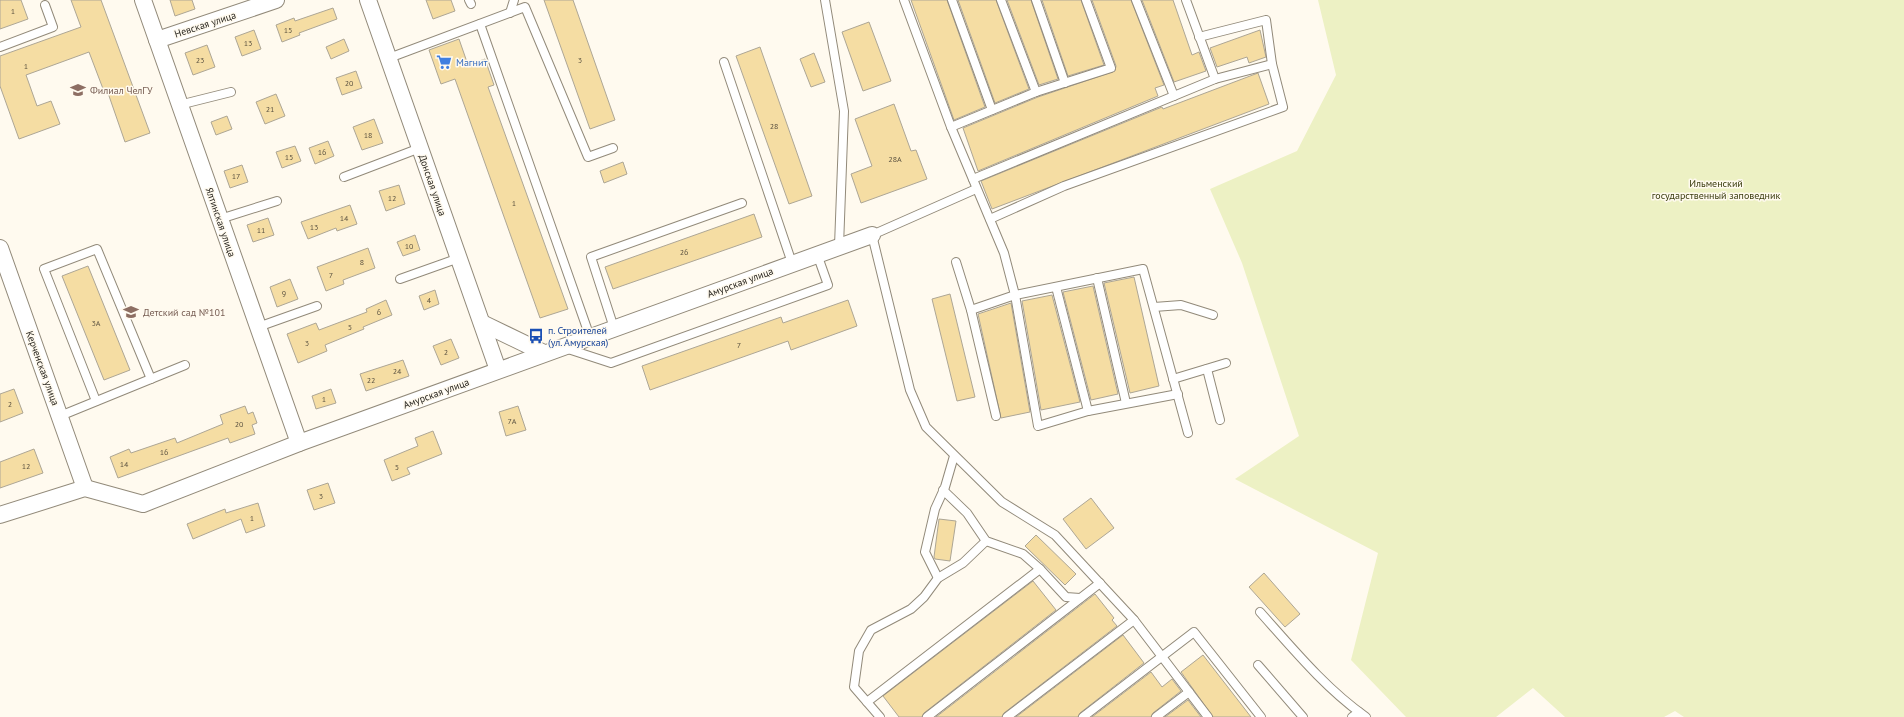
<svg xmlns="http://www.w3.org/2000/svg" width="1904" height="717" viewBox="0 0 1904 717" font-family="'PT Sans',sans-serif">
<rect width="100%" height="100%" fill="#fffaef"/>
<polygon fill="#edf1c4" points="1318,0 1904,0 1904,717 1684,717 1675,711 1664,717 1565,717 1533,688 1496,717 1406,717 1351,660 1378,553 1235,479 1299,436 1242,263 1210,189 1297,151 1336,75"/>
<g fill="#f5dda3" stroke="#ada695">
<polygon points="0,0 21,0 28,19 0,29"/>
<polygon points="71,0 101,0 150,133 125,142 108,93 105,94 89,52 26,75 37,106 51,101 60,124 19,139 0,86 0,56 81,27"/>
<polygon points="170,0 192,0 195,9 175,16"/>
<polygon points="426,0 451,0 455,11 433,19"/>
<polygon points="544,0 573,0 615,120 590,129"/>
<polygon points="911,0 947,0 985,107 954,120"/>
<polygon points="958,0 996,0 1029,89 995,103"/>
<polygon points="1007,0 1031,0 1058,79 1039,85"/>
<polygon points="1042,0 1081,0 1104,65 1068,76"/>
<polygon points="1092,0 1131,0 1164,85 1155,88 1158,96 978,171 963,128 1038,97 1115,71 1116,66"/>
<polygon points="1142,0 1173,0 1192,55 1199,52 1206,71 1174,82"/>
<polygon points="333,8 337,19 299,33 300,35 282,42 276,25 294,18 295,21"/>
<polygon points="869,22 891,81 863,91 842,32"/>
<polygon points="254,30 261,49 242,56 235,37"/>
<polygon points="1260,30 1266,57 1249,63 1247,57 1217,67 1210,48"/>
<polygon points="344,39 349,51 331,59 326,47"/>
<polygon points="459,39 468,65 485,59 494,85 488,87 568,309 540,318 455,79 441,84 429,50"/>
<polygon points="207,45 215,67 193,75 185,53"/>
<polygon points="760,47 812,196 789,204 736,56"/>
<polygon points="814,53 825,82 811,87 800,59"/>
<polygon points="356,71 362,88 342,95 336,78"/>
<polygon points="1258,73 1269,104 992,209 981,181 1162,107 1163,109"/>
<polygon points="276,94 285,116 265,124 256,102"/>
<polygon points="894,104 911,151 916,150 927,179 861,203 851,174 872,166 855,119"/>
<polygon points="227,116 232,129 216,135 211,122"/>
<polygon points="374,119 383,143 362,150 353,127"/>
<polygon points="328,141 334,156 315,164 309,148"/>
<polygon points="295,146 301,161 282,168 276,152"/>
<polygon points="623,162 627,174 604,183 600,171"/>
<polygon points="242,165 248,182 230,188 224,171"/>
<polygon points="399,185 405,204 386,211 379,191"/>
<polygon points="350,205 357,224 337,231 336,228 308,239 301,222"/>
<polygon points="754,214 762,237 613,289 605,267"/>
<polygon points="268,218 274,235 253,242 247,225"/>
<polygon points="415,235 420,250 403,256 397,242"/>
<polygon points="368,248 375,268 343,280 344,284 326,291 317,267"/>
<polygon points="88,266 130,370 104,380 62,276"/>
<polygon points="1134,277 1159,386 1130,393 1104,283"/>
<polygon points="290,279 298,299 277,307 270,287"/>
<polygon points="1093,286 1118,394 1091,400 1063,292"/>
<polygon points="435,290 439,304 424,310 419,296"/>
<polygon points="950,294 975,397 957,401 932,299"/>
<polygon points="1052,295 1080,402 1041,410 1022,301"/>
<polygon points="386,300 392,315 363,327 364,329 325,345 327,351 298,363 287,334 316,323 319,330 367,312 366,309"/>
<polygon points="848,300 857,326 791,350 788,341 650,390 642,366 781,317 783,323"/>
<polygon points="1011,303 1030,412 1001,418 978,314"/>
<polygon points="451,339 459,358 441,365 433,346"/>
<polygon points="403,360 409,376 366,391 360,374"/>
<polygon points="14,389 23,413 0,422 0,394"/>
<polygon points="331,389 336,403 316,409 312,396"/>
<polygon points="245,406 248,414 253,412 257,423 252,425 255,434 230,443 228,438 118,478 110,457 129,449 131,453 175,438 177,443 223,424 220,415"/>
<polygon points="518,406 526,430 506,436 499,412"/>
<polygon points="433,431 442,454 407,468 410,474 392,481 384,460 418,446 415,438"/>
<polygon points="34,449 43,473 0,488 0,462"/>
<polygon points="328,483 335,503 314,510 307,490"/>
<polygon points="1091,498 1114,528 1086,549 1063,519"/>
<polygon points="258,503 265,526 246,533 241,519 193,539 187,524 225,509 226,513"/>
<polygon points="939,519 956,521 950,561 935,559 934,557"/>
<polygon points="1036,535 1076,574 1065,585 1025,546"/>
<polygon points="1264,573 1300,614 1285,627 1249,587"/>
<polygon points="1033,581 1056,610 924,713 922,717 899,717 883,696"/>
<polygon points="1095,594 1114,618 1112,620 1117,626 1004,713 1002,717 936,717"/>
<polygon points="1123,635 1144,663 1080,713 1078,717 1016,717"/>
<polygon points="1203,655 1251,717 1213,717 1181,672"/>
<polygon points="1151,672 1162,687 1172,679 1181,691 1153,713 1151,717 1092,717"/>
<polygon points="1188,700 1201,717 1165,717"/>
</g>
<g fill="none" stroke-linecap="round" stroke-linejoin="round">
<g stroke="#928a7a" stroke-width="10">
<g id="lane">
<polyline points="469,0 471,4"/>
<polyline points="825,0 844,111 839,246"/>
<polyline points="904,0 951,127 1004,253 1015,295 1038,426 1088,411 1178,394"/>
<polyline points="952,0 992,110"/>
<polyline points="1001,0 1036,92"/>
<polyline points="1036,0 1065,83"/>
<polyline points="1136,0 1174,96"/>
<polyline points="1186,0 1215,79"/>
<polyline points="510,13 514,0"/>
<polyline points="480,24 590,337"/>
<polyline points="0,47 53,27 45,5"/>
<polyline points="389,58 525,7 588,157 613,148"/>
<polyline points="724,62 792,263"/>
<polyline points="179,105 231,92"/>
<polyline points="951,127 1036,92 1111,68 1086,0"/>
<polyline points="344,177 420,148"/>
<polyline points="973,179 1215,79 1272,64"/>
<polyline points="976,189 872,235 910,390 926,427 1002,502 1055,535 1134,620 1208,717"/>
<polyline points="220,219 277,201"/>
<polyline points="990,219 1064,186 1283,107 1272,64 1266,20 1199,37"/>
<polyline points="956,262 971,310 996,416"/>
<polyline points="1097,278 1126,403"/>
<polyline points="400,279 459,258"/>
<polyline points="1056,287 1088,411"/>
<polyline points="1154,307 1181,305 1213,315"/>
<polyline points="971,310 1015,295 1143,269 1188,433"/>
<polyline points="258,327 317,306"/>
<polyline points="614,328 591,257 742,203"/>
<polyline points="565,348 611,363 828,285 817,254"/>
<polyline points="1207,369 1220,420"/>
<polyline points="1173,379 1226,363"/>
<polyline points="96,401 44,269 97,249 151,379"/>
<polyline points="60,416 185,365"/>
<polyline points="943,490 967,513 986,541 1023,554 1040,569 1066,597 1080,598"/>
<polyline points="938,578 925,552 935,509 945,487 954,456"/>
<path d="M 1260,612 C 1293,649 1326,689 1366,717"/>
<polyline points="1258,665 1303,717"/>
<polyline points="867,702 1040,569"/>
<polyline points="880,717 854,687 859,651 871,630 911,609 924,597 938,578 963,563 986,541"/>
<polyline points="927,717 1100,583"/>
<polyline points="1007,717 1134,620"/>
<polyline points="1083,717 1194,632 1261,717"/>
<polyline points="1156,717 1189,692"/>
<polyline points="1352,717 1359,712"/>
</g>
</g>
<g stroke="#928a7a" stroke-width="18">
<g id="street">
<polyline points="143,0 299,443"/>
<polyline points="368,0 498,370"/>
<polyline points="157,40 276,0"/>
<polyline points="0,248 85,488"/>
<polyline points="482,323 544,353"/>
<polyline points="0,515 85,488 143,504 299,443 872,235"/>
</g>
</g>
<use href="#lane" stroke="#fff" stroke-width="8"/>
<use href="#street" stroke="#fff" stroke-width="16"/>
</g>
<defs>
<g id="supermarket-bare" transform="scale(1.2)"><path d="M-6-5.5h2.5l.6 2H6L4.5 2H-2.5L-4.4-4H-6ZM-1.5 3.2a1.3 1.3 0 1 0 .1 0ZM3 3.2a1.3 1.3 0 1 0 .1 0Z" fill="#3f7fe0" stroke="#fffaef" stroke-width="2.5" paint-order="stroke"/></g>
<g id="university-bare" transform="scale(1.2)"><path d="M0-5L7-2L0 1L-7-2ZM-4 1L0 2.5L4 1V4Q0 6-4 4Z" fill="#8d6e63" stroke="#fffaef" stroke-width="2.5" paint-order="stroke"/></g>
<g id="school-bare" transform="scale(1.2)"><path d="M0-5L7-2L0 1L-7-2ZM-4 1L0 2.5L4 1V4Q0 6-4 4Z" fill="#8d6e63" stroke="#fffaef" stroke-width="2.5" paint-order="stroke"/></g>
<g id="bus-bare" transform="scale(1.2)"><path d="M-5-6H5V4H4V6H2V4H-2V6H-4V4H-5ZM-3.5-4V0h7V-4ZM-3.5 1.2v1.5H-2V1.2ZM2 1.2v1.5H3.5V1.2Z" fill="#1a4fb4" stroke="#fffaef" stroke-width="2.5" paint-order="stroke"/></g>
</defs>
<g fill-rule="evenodd">
<use href="#supermarket-bare" x="444" y="62"/>
<use href="#university-bare" x="78" y="90"/>
<use href="#school-bare" x="131" y="312"/>
<use href="#bus-bare" x="536" y="336"/>
</g>
<g text-anchor="middle" stroke-width="3" stroke-linejoin="round" paint-order="stroke">
<g font-size="8" fill="#5d5442">
<text x="13" y="14">1</text>
<text x="288" y="33">15</text>
<text x="248" y="46">13</text>
<text x="200" y="63">23</text>
<text x="580" y="63">3</text>
<text x="26" y="69">1</text>
<text x="349" y="86">20</text>
<text x="270" y="112">21</text>
<text x="774" y="129">28</text>
<text x="368" y="138">18</text>
<text x="322" y="155">16</text>
<text x="289" y="160">15</text>
<text x="895" y="162">28А</text>
<text x="236" y="179">17</text>
<text x="392" y="201">12</text>
<text x="514" y="206">1</text>
<text x="344" y="221">14</text>
<text x="314" y="230">13</text>
<text x="261" y="233">11</text>
<text x="409" y="249">10</text>
<text x="684" y="255">26</text>
<text x="362" y="265">8</text>
<text x="331" y="278">7</text>
<text x="284" y="296">9</text>
<text x="429" y="303">4</text>
<text x="379" y="315">6</text>
<text x="96" y="326">3А</text>
<text x="350" y="330">5</text>
<text x="307" y="346">3</text>
<text x="739" y="348">7</text>
<text x="446" y="355">2</text>
<text x="397" y="374">24</text>
<text x="371" y="383">22</text>
<text x="324" y="402">1</text>
<text x="10" y="407">2</text>
<text x="512" y="424">7А</text>
<text x="239" y="427">20</text>
<text x="164" y="455">16</text>
<text x="124" y="467">14</text>
<text x="26" y="469">12</text>
<text x="397" y="470">5</text>
<text x="321" y="499">3</text>
<text x="252" y="521">1</text>
</g>
<g font-size="10" fill="#2a2721" stroke="#fffaef">
<text transform="translate(205 24) rotate(-18)" y="4">Невская улица</text>
<text transform="translate(433 185) rotate(71)" y="4">Донская улица</text>
<text transform="translate(221 222) rotate(71)" y="4">Ялтинская улица</text>
<text transform="translate(740 282) rotate(-20)" y="4">Амурская улица</text>
<text transform="translate(43 368) rotate(70)" y="4">Керченская улица</text>
<text transform="translate(436 393) rotate(-20)" y="4">Амурская улица</text>
</g>
<g font-size="10" fill="#366cbe" stroke="#fffaef" text-anchor="start">
<text x="456" y="66">Магнит</text>
</g>
<g font-size="10" fill="#785e54" stroke="#fffaef" text-anchor="start">
<text x="90" y="94">Филиал ЧелГУ</text>
<text x="143" y="316">Детский сад №101</text>
</g>
<g font-size="10" fill="#393b0d" stroke="#fffaef">
<text x="1716" y="187">Ильменский<tspan x="1716" dy="12">государственный заповедник</tspan></text>
</g>
<g font-size="10" fill="#164399" stroke="#fffaef" text-anchor="start">
<text x="548" y="334">п. Строителей<tspan x="548" dy="12">(ул. Амурская)</tspan></text>
</g>
</g>
</svg>
